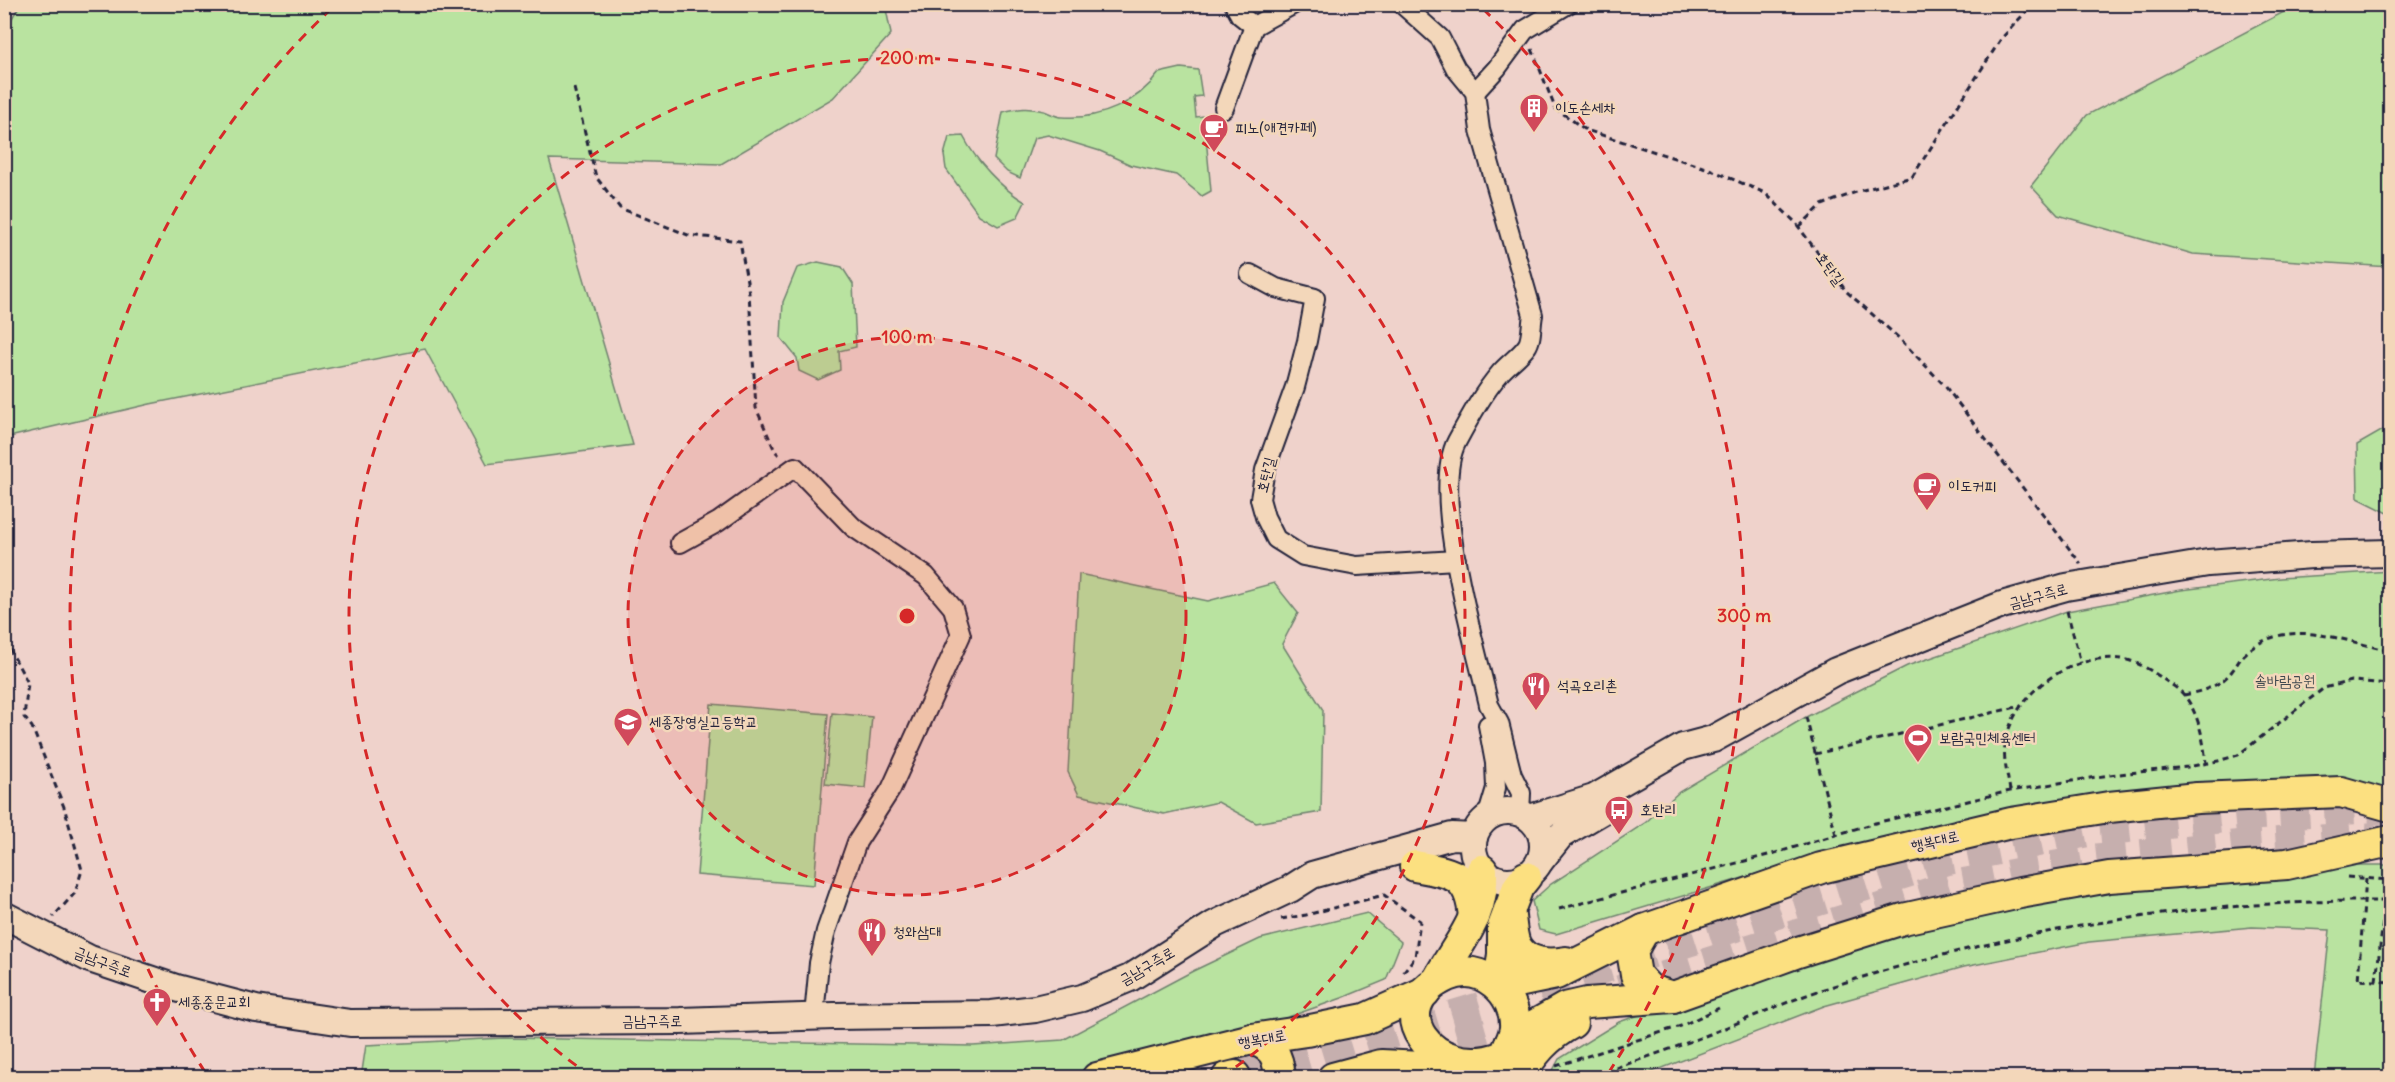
<svg xmlns="http://www.w3.org/2000/svg" width="2395" height="1082" viewBox="0 0 2395 1082" font-family="Delius,'Poor Story',sans-serif">
<rect width="100%" height="100%" fill="#efd2cb"/>
<filter id="ink" filterUnits="userSpaceOnUse"><feTurbulence type="fractalNoise" baseFrequency=".0167" numOctaves="2"/><feDisplacementMap in="SourceGraphic" scale="12" xChannelSelector="R" yChannelSelector="G"/><feConvolveMatrix kernelMatrix="1 2 1 2 8 2 1 2 1" color-interpolation-filters="sRGB"/></filter>
<g filter="url(#ink)">
<g fill="#b9e3a0" stroke="#6e826e" stroke-width="1.5">
<polygon points="20,5 885,4 891,34 833,98 721,164 549,159 633,445 487,464 425,349 150,404 5,438 4,31"/>
<polygon points="2297,5 2390,5 2390,267 2193,254 2058,215 2031,186 2087,115"/>
<path d="M 1181,68 L 1198,70 L 1202,96 L 1194,97 L 1196,117 L 1204,116 L 1211,191 L 1202,196 L 1176,175 L 1131,165 L 1100,151 L 1048,135 L 1034,138 L 1020,178 L 1007,172 L 994,159 L 1003,112 C 1018,108 1029,107 1044,111 C 1050,113 1056,117 1062,117 C 1100,120 1137,103 1159,73 Z"/>
<path d="M 963,136 C 976,161 1001,188 1025,202 L 1017,218 L 998,226 L 979,215 L 946,169 L 944,155 L 949,137 Z"/>
<polygon points="818,262 842,267 853,284 856,347 839,351 840,370 818,380 799,371 797,358 781,338 783,302 797,268"/>
<polygon points="2390,426 2390,514 2358,498 2357,445"/>
<polygon points="2390,571 2390,787 2358,787 1949,823 1766,871 1556,934 1539,930 1532,901 1551,884 1645,823 1679,792 1806,717 1907,666 2067,611 2181,590 2280,578"/>
<polygon points="1079,574 1208,601 1274,583 1298,613 1282,644 1323,710 1321,812 1256,823 1218,802 1164,814 1079,795 1068,772"/>
<polygon points="711,704 828,714 814,885 697,875"/>
<polygon points="832,713 872,717 865,788 825,784"/>
<polygon points="2328,865 2390,865 2390,1077 2314,1077 2330,930 2252,927 2089,942 1964,967 1824,1006 1639,1077 1549,1078 1559,1059 1619,1022 1689,998 1998,905"/>
<polygon points="1367,913 1401,942 1386,980 1342,998 1280,1020 1067,1077 361,1078 366,1045 504,1038 973,1046 1063,1040 1193,971 1260,939"/>
</g>
<g fill="none" stroke-linecap="round" stroke-linejoin="round">
<g stroke="#c6afae" stroke-width="30" stroke-dasharray="30 15" stroke-linecap="butt">
<polyline points="1620,990 1953,885 2091,859 2249,844 2358,837 2375,838"/>
<polyline points="1414,1052 1538,1017"/>
<polyline points="1235,1076 1300,1061 1500,1001 1948,860 2088,832 2246,816 2358,809 2387,810"/>
</g>
<g stroke="#22223b" stroke-width="22">
<g id="minor">
<polyline points="1234,4 1240,15 1254,26 1294,4"/>
<path d="M 1402,4 L 1440,38 L 1456,69 L 1475,92 L 1480,130 L 1533,315 C 1531,324 1532,339 1527,346 C 1520,356 1509,363 1501,372 C 1483,393 1470,417 1457,441 C 1429,493 1476,647 1489,705 L 1499,723 L 1512,775 L 1521,793 L 1520,813"/>
<polyline points="1475,92 1497,68 1525,30 1568,4"/>
<polyline points="1224,108 1254,26"/>
<polyline points="1250,274 1276,288 1315,298 1307,341 1295,387 1265,470 1260,499 1265,517 1276,539 1303,556 1357,566 1456,560"/>
<polyline points="680,543 718,522 795,467 853,527 926,576 953,608 961,635 891,789 857,842 826,931 819,963 814,1016"/>
<polyline points="1487,818 1496,788 1495,763 1488,725"/>
</g>
</g>
<g stroke="#22223b" stroke-width="30">
<g id="secondary">
<circle cx="1508" cy="846" r="35"/>
<polyline points="1530,818 1594,798 1683,747 1713,739 1836,671 2002,605 2066,587 2208,563 2312,555 2390,553"/>
<polyline points="1541,860 1561,835 1612,805"/>
<polyline points="4,915 90,959 176,988 256,1009 350,1023 680,1021 834,1016 992,1014 1035,1009 1082,998 1130,978 1215,924 1290,889 1312,875 1452,836 1474,837"/>
</g>
</g>
<g stroke="#22223b" stroke-width="34">
<g id="trunk">
<path d="M 1415,866 C 1453,873 1470,874 1474,917"/>
<path d="M 1509,910 C 1511,921 1511,934 1515,944 C 1524,964 1548,965 1566,962"/>
<polyline points="1644,930 1632,951 1636,975 1650,990 1673,997"/>
<path d="M 1437,981 C 1458,942 1485,917 1482,870"/>
<polyline points="1499,986 1556,974 1644,930 1821,868 2011,823 2109,807 2197,798 2341,792 2390,806"/>
<polyline points="1499,986 1503,954 1503,927 1518,887 1526,877"/>
<path d="M 1252,1039 C 1274,1047 1278,1055 1280,1078"/>
<polyline points="1510,1044 1521,1033 1565,1008 1587,1003 1673,997 1798,952 1903,919 2020,893 2109,877 2287,864 2390,841"/>
<polyline points="1097,1078 1252,1039 1306,1031 1365,1019 1425,992"/>
<polyline points="1227,1078 1235,1076"/>
<polyline points="1333,1078 1381,1065 1442,1068"/>
<path d="M 1492,1078 C 1499,1062 1513,1045 1515,1028 C 1517,993 1481,961 1447,976 C 1378,1007 1432,1082 1501,1057"/>
<path d="M 1517,1078 C 1534,1053 1546,1037 1572,1023"/>
</g>
</g>
<g stroke="#22223b" stroke-width="3" stroke-dasharray="6 4.5" stroke-linecap="butt">
<polyline points="1532,49 1555,108 1586,130 1709,169 1765,193 1795,222 1846,291 1900,339 1945,386 2081,564"/>
<polyline points="574,88 596,177 620,208 688,235 740,241 749,293 756,408 775,451 779,455"/>
<polyline points="1799,227 1822,205 1859,191 1912,177 2001,39 2033,4"/>
<polyline points="2067,611 2081,663"/>
<polyline points="4,639 28,683 24,717 32,727 64,807 82,870 75,893 53,917"/>
<path d="M 2184,695 C 2202,691 2220,687 2232,671 C 2237,665 2240,658 2246,653 C 2286,616 2344,641 2390,651"/>
<polyline points="1806,717 1836,835"/>
<polyline points="1815,754 2021,706"/>
<path d="M 2010,791 C 2008,776 2003,761 2005,746 C 2011,694 2071,652 2122,659 C 2137,661 2154,672 2166,681 C 2172,685 2180,690 2184,695 C 2199,714 2204,741 2206,764"/>
<polyline points="2347,877 2390,880"/>
<polyline points="2366,878 2358,980 2390,982"/>
<polyline points="1559,909 1772,854 1875,823 2010,791 2109,775 2188,767 2218,761 2238,755 2324,688 2352,681 2390,684"/>
<polyline points="1281,919 1306,915 1384,895 1420,921 1415,957 1401,975"/>
<polyline points="2376,981 2384,912"/>
<polyline points="1556,1066 1681,1026 1719,1008"/>
<path d="M 1586,1078 C 1627,1064 1669,1050 1710,1034 C 1748,1019 1785,1002 1824,989 C 2008,930 2197,899 2390,901"/>
</g>
<use href="#minor" stroke="#f3d7ba" stroke-width="18"/>
<use href="#secondary" stroke="#f3d7ba" stroke-width="26"/>
<use href="#trunk" stroke="#fce080" stroke-width="30"/>
<polyline stroke="#22223b" stroke-width="3" stroke-dasharray="6 4.5" stroke-linecap="butt" points="2384,912 2390,852"/>
</g>
</g>
<circle cx="907" cy="616" r="279" fill="#d62828" fill-opacity=".12"/>
<g fill="none" stroke="#d62828" stroke-width="3" stroke-dasharray="10 8">
<circle cx="907" cy="616" r="279"/>
<path d="M591 1076A558 558 0 1 1 1223 1076"/>
<path d="M205 1072A837 837 0 0 1 331 9M1483 9A837 837 0 0 1 1609 1072"/>
</g>
<defs>
<g id="building-pin" transform="scale(1.5)"><path d="M0 17L-7.5 6A9.5 9.5 0 1 1 7.5 6Z" fill="#d1495b" stroke="#f3d7ba"/><path d="M-4-6H4V6H1V3H-1V6H-4ZM-2.5-4.3h1.7v1.8h-1.7ZM.8-4.3h1.7v1.8H.8ZM-2.5-1h1.7V.8h-1.7ZM.8-1h1.7V.8H.8Z" fill="#fff"/></g>
<g id="cafe-pin" transform="scale(1.5)"><path d="M0 17L-7.5 6A9.5 9.5 0 1 1 7.5 6Z" fill="#d1495b" stroke="#f3d7ba"/><path d="M-5.5-4.5H6V0H3Q3 3.5 0 3.5H-2.5Q-5.5 3.5-5.5 0ZM3-3.2v2h1.7v-2ZM-6 4.5H4V6H-6Z" fill="#fff"/></g>
<g id="restaurant-pin" transform="scale(1.5)"><path d="M0 17L-7.5 6A9.5 9.5 0 1 1 7.5 6Z" fill="#d1495b" stroke="#f3d7ba"/><path d="M-5-6h1v4h1v-4h1v4h1v-4h1v5L-1.5 .5V6h-2V.5L-5-1ZM5-6V6H3V1.5H1.5Q1.5-4 5-6Z" fill="#fff"/></g>
<g id="school-pin" transform="scale(1.5)"><path d="M0 17L-7.5 6A9.5 9.5 0 1 1 7.5 6Z" fill="#d1495b" stroke="#f3d7ba"/><path d="M0-5L7-2L0 1L-7-2ZM-4 1L0 2.5L4 1V4Q0 6-4 4Z" fill="#fff"/></g>
<g id="stadium-pin" transform="scale(1.5)"><path d="M0 17L-7.5 6A9.5 9.5 0 1 1 7.5 6Z" fill="#d1495b" stroke="#f3d7ba"/><path d="M0-5a6.5 5 0 1 0 0 10a6.5 5 0 1 0 0-10ZM-3.5-1.8h7v3.6h-7Z" fill="#fff"/></g>
<g id="bus-pin" transform="scale(1.5)"><path d="M0 17L-7.5 6A9.5 9.5 0 1 1 7.5 6Z" fill="#d1495b" stroke="#f3d7ba"/><path d="M-5-6H5V4H4V6H2V4H-2V6H-4V4H-5ZM-3.5-4V0h7V-4ZM-3.5 1.2v1.5H-2V1.2ZM2 1.2v1.5H3.5V1.2Z" fill="#fff"/></g>
<g id="church-pin" transform="scale(1.5)"><path d="M0 17L-7.5 6A9.5 9.5 0 1 1 7.5 6Z" fill="#d1495b" stroke="#f3d7ba"/><path d="M-1.2-6h2.4v3.5h3.3v2.4h-3.3V6h-2.4V-.1h-3.3v-2.4h3.3Z" fill="#fff"/></g>
</defs>
<g fill-rule="evenodd">
<use href="#building-pin" x="1534" y="108"/>
<use href="#cafe-pin" x="1214" y="128"/>
<use href="#cafe-pin" x="1927" y="486"/>
<use href="#restaurant-pin" x="1536" y="686"/>
<use href="#school-pin" x="628" y="722"/>
<use href="#stadium-pin" x="1918" y="738"/>
<use href="#bus-pin" x="1619" y="810"/>
<use href="#restaurant-pin" x="872" y="932"/>
<use href="#church-pin" x="157" y="1002"/>
</g>
<g text-anchor="middle" stroke-width="5" stroke-linejoin="round" paint-order="stroke">
<g font-size="15" fill="#22223b" stroke="#f3d7ba" text-anchor="start">
<text x="1555" y="113">이도손세차</text>
<text x="1235" y="133">피노(애견카페)</text>
<text x="1948" y="491">이도커피</text>
<text x="1557" y="691">석곡오리촌</text>
<text x="649" y="727">세종장영실고등학교</text>
<text x="1939" y="743">보람국민체육센터</text>
<text x="1640" y="815">호탄리</text>
<text x="893" y="937">청와삼대</text>
<text x="178" y="1007">세종중문교회</text>
</g>
<g font-size="15" fill="#22223b" stroke="#f3d7ba">
<text transform="translate(1830 269) rotate(54)" y="5">호탄길</text>
<text transform="translate(1266 475) rotate(-76)" y="5">호탄길</text>
<text transform="translate(2038 596) rotate(-15)" y="5">금남구즉로</text>
<text transform="translate(1935 841) rotate(-13)" y="5">행복대로</text>
<text transform="translate(103 962) rotate(21)" y="5">금남구즉로</text>
<text transform="translate(1147 966) rotate(-30)" y="5">금남구즉로</text>
<text x="652" y="1026">금남구즉로</text>
<text transform="translate(1262 1039) rotate(-10)" y="5">행복대로</text>
</g>
<g font-size="15" fill="#40494f" stroke="#f3d7ba">
<text x="2285" y="686">솔바람공원</text>
</g>
</g>
<circle cx="907" cy="616" r="9" fill="#d62828" stroke="#f3d7ba" stroke-width="3"/>
<g font-size="18" text-anchor="middle" font-weight="bold" fill="#d62828" stroke="#f3d7ba" stroke-width="5" stroke-linejoin="round" paint-order="stroke">
<text x="907" y="64">200 m</text>
<text x="907" y="343">100 m</text>
<text x="1744" y="622">300 m</text>
</g>
<rect width="2395" height="1082" fill="none" stroke="#f3d7ba" stroke-width="24"/>
<rect x="12" y="12" width="2371" height="1058" fill="none" stroke="#22223b" stroke-width="2" filter="url(#ink)"/>
</svg>
